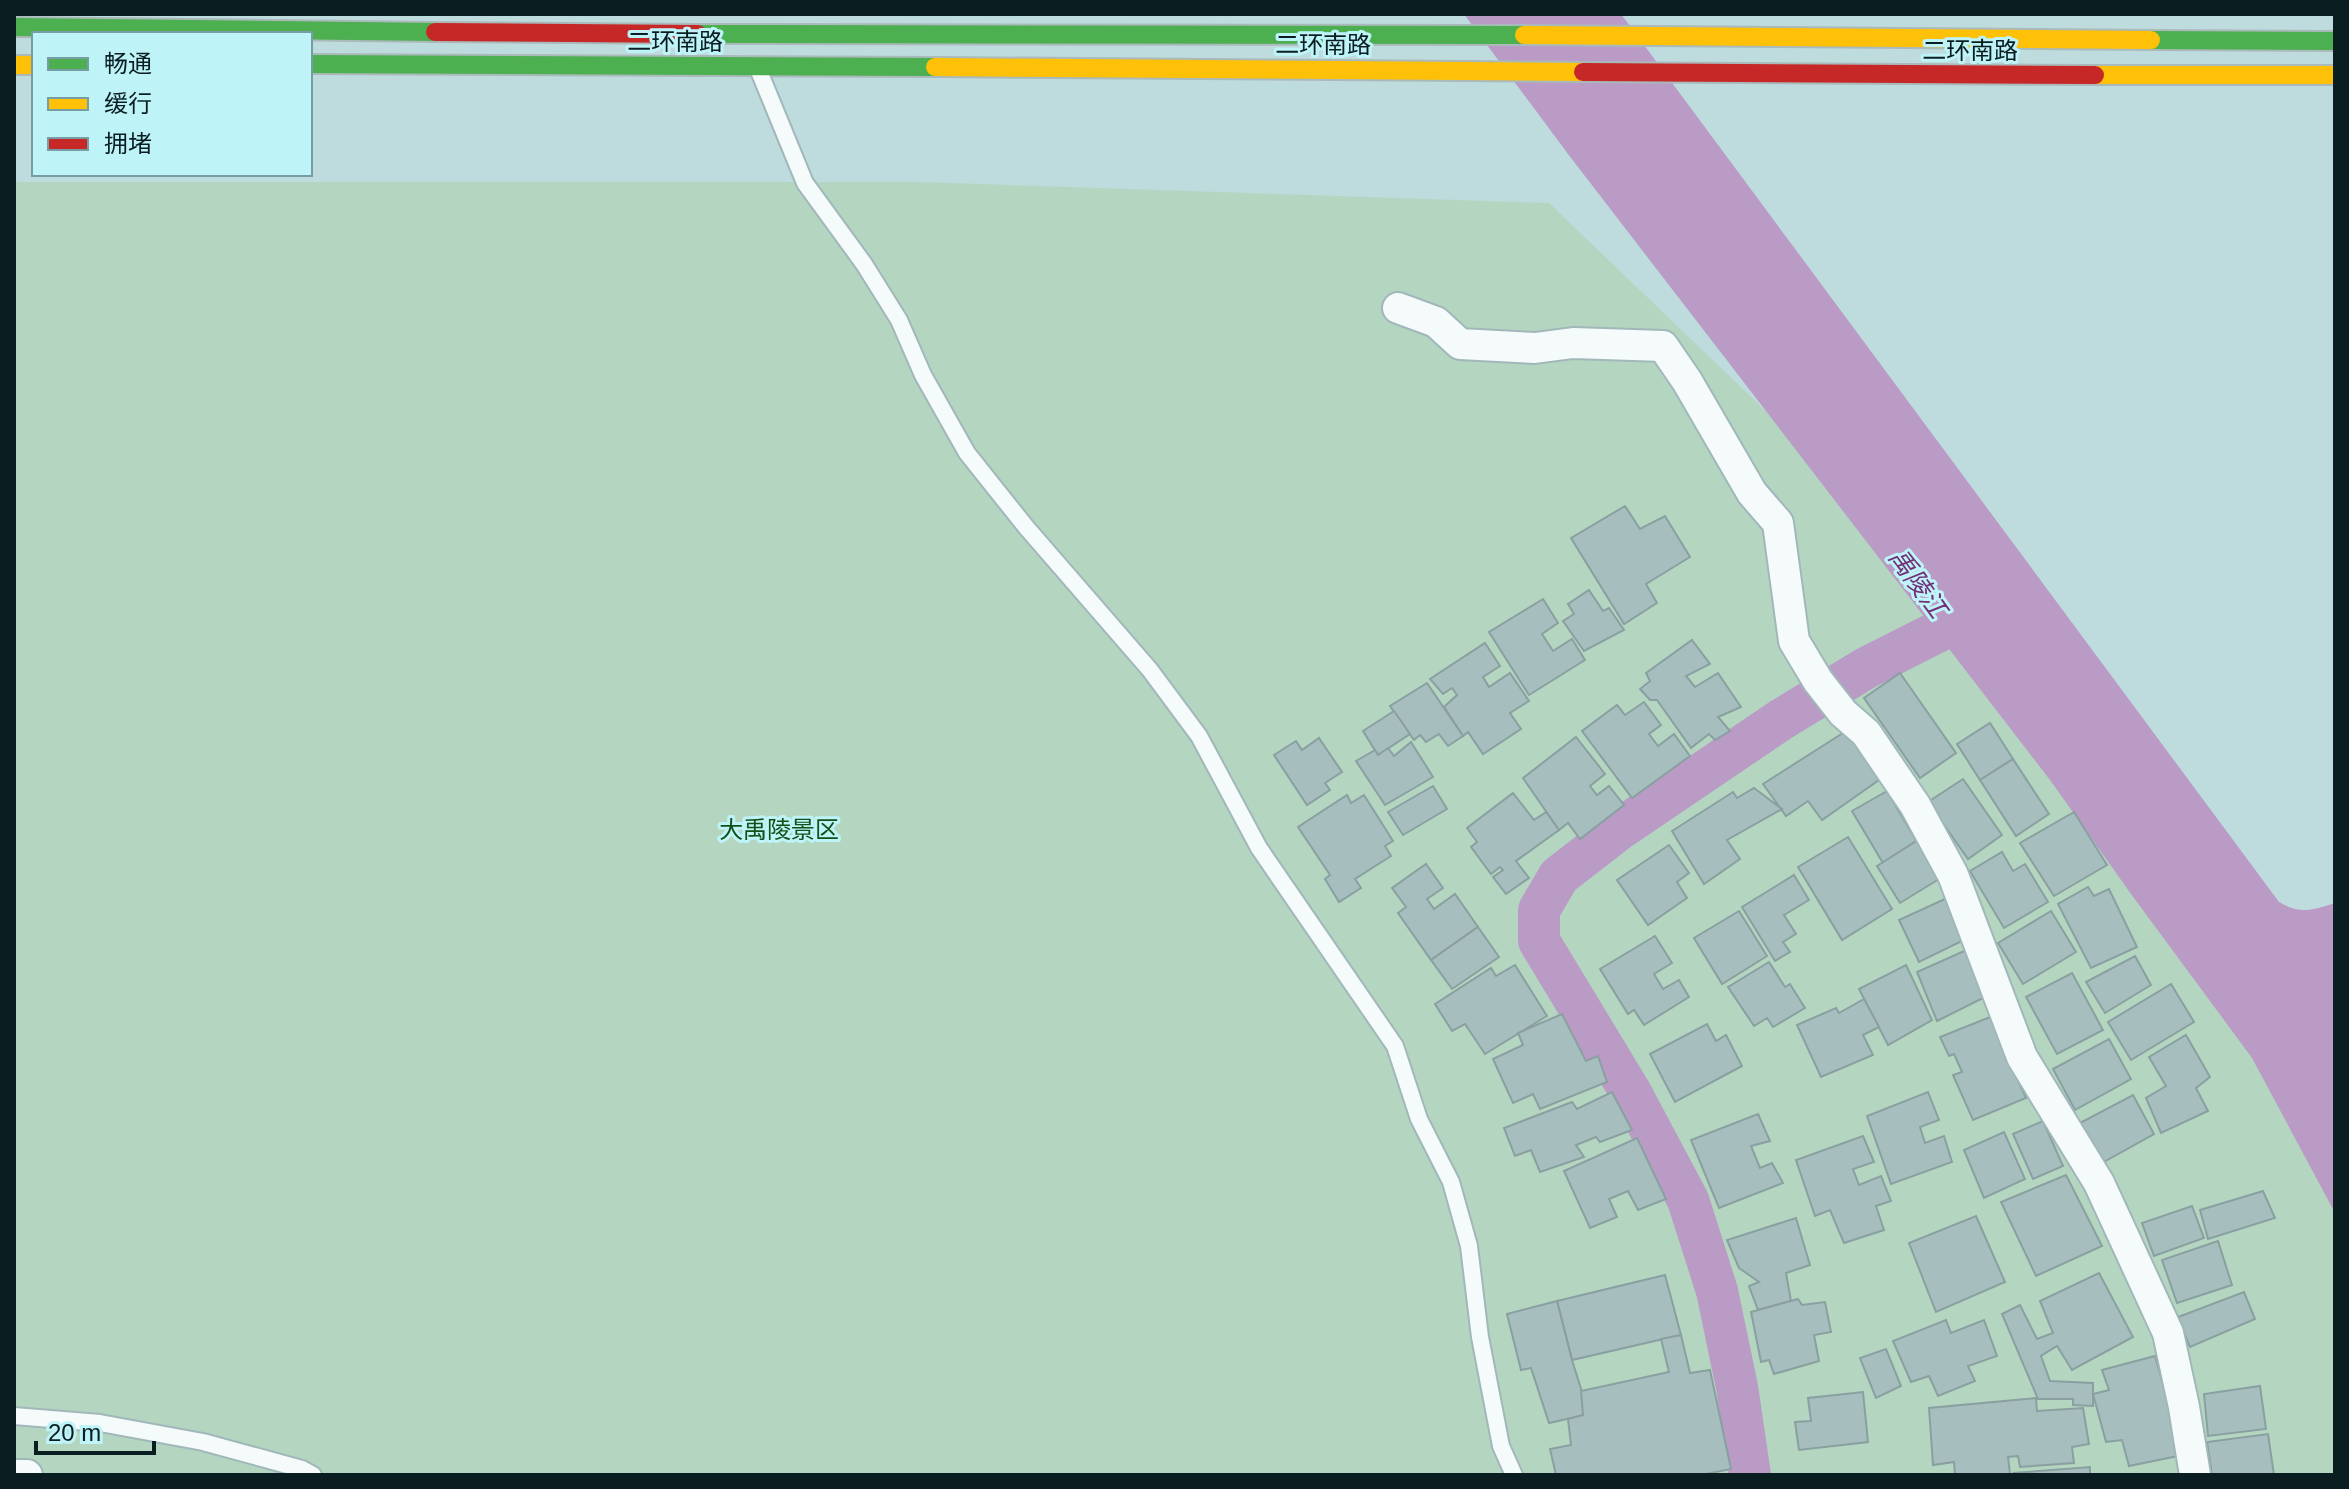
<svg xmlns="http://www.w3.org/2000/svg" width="2349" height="1489" viewBox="0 0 2349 1489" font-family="Helvetica,'Noto Sans SC',sans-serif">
<rect width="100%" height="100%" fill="#bedbde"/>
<polygon fill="#b4d6c1" points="14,182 920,182 1549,203 1869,510 2335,1054 2335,1475 14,1475"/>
<path fill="#b99bc6" d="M 1464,14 L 1621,14 L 2279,902 C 2301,915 2312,910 2335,903 L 2335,1213 L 2252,1058 L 2131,894 L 2050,780 L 1568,154 Z"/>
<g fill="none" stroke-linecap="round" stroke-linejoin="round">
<polyline stroke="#b99bc6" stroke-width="42" points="1750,1475 1737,1387 1717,1291 1688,1200 1631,1093 1539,941 1539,910 1559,876 1621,828 1782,719 1866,668 1949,626"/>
</g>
<g fill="#a7bebe" stroke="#8aa0a0" stroke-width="2">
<polygon points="1625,506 1640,529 1665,516 1690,557 1646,584 1657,603 1624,624 1571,538"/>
<polygon points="1589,590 1603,611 1609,608 1624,630 1584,651 1563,621 1574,614 1568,604"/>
<polygon points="1543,599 1558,623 1542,634 1553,651 1572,639 1585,660 1529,695 1489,632"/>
<polygon points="1692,640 1710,664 1686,676 1695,687 1718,673 1741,707 1718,717 1730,731 1715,740 1709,734 1691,748 1657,700 1650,700 1640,689 1650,681 1646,673"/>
<polygon points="1485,643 1500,666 1483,677 1489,687 1510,673 1529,701 1510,713 1521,729 1483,754 1468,732 1463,736 1444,707 1457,695 1452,688 1443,694 1430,679"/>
<polygon points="1900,673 1956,753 1920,778 1864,698"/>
<polygon points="1427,683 1463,736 1448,746 1439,734 1426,742 1420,735 1414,740 1390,706"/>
<polygon points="1644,702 1661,725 1649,734 1658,746 1674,734 1690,756 1632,798 1582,731 1617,705 1625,715"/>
<polygon points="1394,711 1410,734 1378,755 1363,731"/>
<polygon points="1990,723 2013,759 1980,780 1957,744"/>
<polygon points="1846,731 1879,780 1822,820 1808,801 1786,816 1763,784"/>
<polygon points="1576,737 1605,774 1590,786 1597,795 1609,786 1624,805 1580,839 1568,823 1559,830 1523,778"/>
<polygon points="1319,738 1342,772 1325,783 1330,790 1307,805 1274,755 1296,741 1302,750"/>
<polygon points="1411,742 1433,777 1385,805 1356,761 1375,750 1378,755 1388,748 1394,756"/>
<polygon points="2013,759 2049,814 2016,836 1980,780"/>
<polygon points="1963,779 2002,835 1968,859 1928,802"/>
<polygon points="1433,786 1447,809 1403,835 1388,812"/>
<polygon points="1754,788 1782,809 1727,840 1740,859 1704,884 1672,831 1733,792 1737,798"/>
<polygon points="1887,791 1917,842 1883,863 1852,811"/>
<polygon points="1513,793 1534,820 1546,812 1559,830 1516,861 1529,878 1506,894 1493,877 1503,870 1500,867 1491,874 1471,847 1477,842 1467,828"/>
<polygon points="1347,795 1351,803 1364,795 1393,841 1385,846 1391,856 1355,879 1361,888 1339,902 1325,879 1330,875 1298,827"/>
<polygon points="2074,812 2107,865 2054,896 2020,843"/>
<polygon points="1848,837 1892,909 1842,940 1798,867"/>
<polygon points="1921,838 1944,876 1900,903 1877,866"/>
<polygon points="1669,845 1689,873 1677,882 1687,898 1648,925 1617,880"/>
<polygon points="2002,852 2013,871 2025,864 2048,902 2004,928 1970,871"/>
<polygon points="1426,864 1443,888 1427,899 1434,909 1455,894 1478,927 1431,960 1398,913 1406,907 1392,888"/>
<polygon points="1794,875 1809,900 1784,915 1796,934 1783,942 1790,952 1775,961 1742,907"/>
<polygon points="2088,887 2094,896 2109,889 2137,947 2091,968 2058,904"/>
<polygon points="1947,898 1968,938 1919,962 1899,920"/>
<polygon points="1739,911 1767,956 1722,984 1694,938"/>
<polygon points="2051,911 2076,952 2023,984 1998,943"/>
<polygon points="1478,927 1499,957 1452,989 1431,960"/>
<polygon points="1655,936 1672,963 1654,974 1663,989 1679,980 1689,997 1644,1025 1634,1010 1628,1014 1600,969"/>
<polygon points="1973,947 1993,993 1937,1021 1917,972"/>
<polygon points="2135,956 2151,985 2105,1013 2086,982"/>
<polygon points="1769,962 1785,987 1790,984 1805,1008 1773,1027 1767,1018 1754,1026 1728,987"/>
<polygon points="1515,965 1547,1016 1485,1054 1465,1024 1452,1031 1435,1004 1491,968 1496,976"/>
<polygon points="1906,965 1932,1020 1888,1045 1859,989"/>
<polygon points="2072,973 2103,1030 2057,1054 2026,997"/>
<polygon points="2171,984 2194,1022 2131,1060 2108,1022"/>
<polygon points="1864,999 1879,1027 1863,1035 1873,1055 1821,1077 1797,1025 1836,1008 1839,1013"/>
<polygon points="1562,1014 1586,1061 1598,1056 1607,1082 1540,1109 1533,1094 1513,1103 1493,1059 1523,1045 1518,1033"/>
<polygon points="1990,1017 2026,1098 1973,1120 1953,1075 1962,1072 1954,1054 1949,1056 1940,1037"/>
<polygon points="1707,1024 1716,1041 1726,1035 1742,1066 1675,1102 1650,1054"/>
<polygon points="2186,1035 2210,1077 2196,1088 2208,1111 2161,1133 2146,1098 2166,1086 2149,1057"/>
<polygon points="2109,1039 2131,1079 2075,1110 2053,1069"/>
<polygon points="1612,1092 1632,1130 1600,1142 1596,1137 1576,1145 1584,1157 1540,1172 1531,1150 1515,1156 1504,1128 1572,1102 1577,1109"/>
<polygon points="1928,1092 1939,1120 1920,1127 1925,1143 1944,1136 1952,1162 1891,1184 1867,1116"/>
<polygon points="2133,1095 2154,1134 2102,1163 2080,1123"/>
<polygon points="1758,1114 1770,1141 1751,1146 1760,1168 1772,1163 1783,1183 1719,1208 1691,1140"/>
<polygon points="2043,1121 2063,1166 2033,1179 2013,1134"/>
<polygon points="2004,1132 2025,1179 1984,1198 1964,1150"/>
<polygon points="1863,1136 1874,1162 1853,1169 1859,1185 1881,1176 1891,1201 1876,1206 1884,1230 1844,1243 1830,1210 1815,1216 1796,1160"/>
<polygon points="1637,1138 1666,1199 1638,1210 1628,1191 1609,1199 1617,1217 1590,1228 1564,1171"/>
<polygon points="2066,1175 2102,1246 2036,1276 2001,1202"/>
<polygon points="2263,1191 2275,1218 2208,1239 2200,1210"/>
<polygon points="2192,1206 2204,1238 2154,1256 2142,1223"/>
<polygon points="1976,1216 2005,1282 1936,1312 1909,1243"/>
<polygon points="1796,1218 1810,1265 1786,1273 1791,1301 1758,1310 1749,1286 1759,1282 1739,1268 1727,1240"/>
<polygon points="2218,1241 2232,1285 2177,1303 2162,1260"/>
<polygon points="2099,1273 2133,1337 2072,1370 2057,1346 2041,1356 2050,1381 2093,1383 2093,1406 2073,1405 2073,1399 2038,1399 2002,1314 2020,1305 2037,1339 2053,1333 2040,1301"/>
<polygon points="1665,1275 1681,1335 1572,1360 1557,1301"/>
<polygon points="2244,1292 2255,1319 2190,1347 2178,1317"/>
<polygon points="1798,1299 1802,1305 1825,1302 1831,1332 1814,1335 1819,1361 1774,1374 1769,1360 1761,1362 1751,1312"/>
<polygon points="1557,1301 1572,1360 1589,1414 1549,1423 1531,1368 1521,1370 1507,1314"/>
<polygon points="1946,1320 1951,1333 1984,1320 1997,1356 1968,1366 1975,1381 1938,1396 1929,1376 1911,1382 1893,1341"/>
<polygon points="1681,1335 1690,1373 1710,1370 1731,1469 1701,1475 1556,1475 1550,1449 1571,1445 1568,1419 1583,1415 1581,1391 1669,1372 1661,1339"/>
<polygon points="1886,1349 1901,1386 1876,1398 1860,1358"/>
<polygon points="2155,1356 2183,1455 2129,1466 2122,1440 2106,1442 2093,1394 2109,1390 2102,1370"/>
<polygon points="2260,1386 2266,1429 2208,1436 2204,1394"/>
<polygon points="1863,1392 1868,1442 1799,1450 1795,1422 1811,1421 1808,1398"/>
<polygon points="2036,1398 2037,1411 2083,1408 2089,1444 2072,1447 2074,1463 2020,1467 2018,1456 2008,1457 2010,1474 2004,1475 1955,1475 1954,1462 1933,1465 1929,1408"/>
<polygon points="2268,1434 2274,1475 2212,1475 2207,1442"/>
<polygon points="2090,1467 2090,1475 2015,1475 2014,1473"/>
</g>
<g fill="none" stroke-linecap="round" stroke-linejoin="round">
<g stroke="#a1b7ba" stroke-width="20">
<g id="lane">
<polyline points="759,71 805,183 864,264 899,320 923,375 967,453 1026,527 1150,670 1199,736 1259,848 1395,1046 1419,1119 1451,1182 1469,1246 1480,1337 1501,1446 1514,1475"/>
<polyline points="14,1416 100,1423 203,1442 302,1469 313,1475"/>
</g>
</g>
<g stroke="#a1b7ba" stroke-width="34">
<g id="street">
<polyline points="1398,308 1436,322 1460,344 1535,348 1573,343 1663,346 1687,381 1752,493 1778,523 1794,641 1818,681 1843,713 1866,733 1915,805 1953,875 2022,1057 2099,1183 2168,1333 2184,1407 2195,1475"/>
<polyline points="14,1475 27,1475"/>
</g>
</g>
<g stroke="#aab9ba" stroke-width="22">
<g id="fast">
<polyline points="14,27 435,32"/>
<polyline points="698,34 1524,35"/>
<polyline points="2151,40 2335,41"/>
<polyline points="310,64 935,67"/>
</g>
</g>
<g stroke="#aab9ba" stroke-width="22">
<g id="slow">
<polyline points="1524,35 2151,40"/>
<polyline points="14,65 34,65"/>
<polyline points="935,67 1583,72"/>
<polyline points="2095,75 2335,75"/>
</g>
</g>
<g stroke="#aab9ba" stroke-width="22">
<g id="jam">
<polyline points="435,32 698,34"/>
<polyline points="1583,72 2095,75"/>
</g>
</g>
<use href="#lane" stroke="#f5fafa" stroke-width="16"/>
<use href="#street" stroke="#f5fafa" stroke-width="30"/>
<use href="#fast" stroke="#4caf50" stroke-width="18"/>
<use href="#slow" stroke="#ffc107" stroke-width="18"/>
<use href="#jam" stroke="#c62828" stroke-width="18"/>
</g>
<g text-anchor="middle" stroke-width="6" stroke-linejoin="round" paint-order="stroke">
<g font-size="24" fill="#0a1e21" stroke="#bef3f8">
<text x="675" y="50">二环南路</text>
<text x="1323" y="53">二环南路</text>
<text x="1970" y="59">二环南路</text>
</g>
<g font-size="24" fill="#115016" stroke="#bef3f8">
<text x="779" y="838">大禹陵景区</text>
</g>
<g font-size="26" font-style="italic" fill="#733079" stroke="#bef3f8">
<text transform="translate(1918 583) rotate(54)" y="9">禹陵江</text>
</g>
</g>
<rect width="2349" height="1489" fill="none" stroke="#0a1e21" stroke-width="32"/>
<rect x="32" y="32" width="280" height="144" fill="#bef3f8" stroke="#769ea2" stroke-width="2"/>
<rect x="48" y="58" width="40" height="12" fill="#4caf50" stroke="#769ea2" stroke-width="2"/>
<text x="104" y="72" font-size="24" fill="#0a1e21">畅通</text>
<rect x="48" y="98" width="40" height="12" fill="#ffc107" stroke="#769ea2" stroke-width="2"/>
<text x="104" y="112" font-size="24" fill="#0a1e21">缓行</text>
<rect x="48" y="138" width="40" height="12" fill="#c62828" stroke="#769ea2" stroke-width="2"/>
<text x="104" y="152" font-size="24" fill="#0a1e21">拥堵</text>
<path d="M36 1441v12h118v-12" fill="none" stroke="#0a1e21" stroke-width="4"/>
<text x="48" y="1441" font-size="24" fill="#0a1e21" stroke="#bef3f8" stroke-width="6" paint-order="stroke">20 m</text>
</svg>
